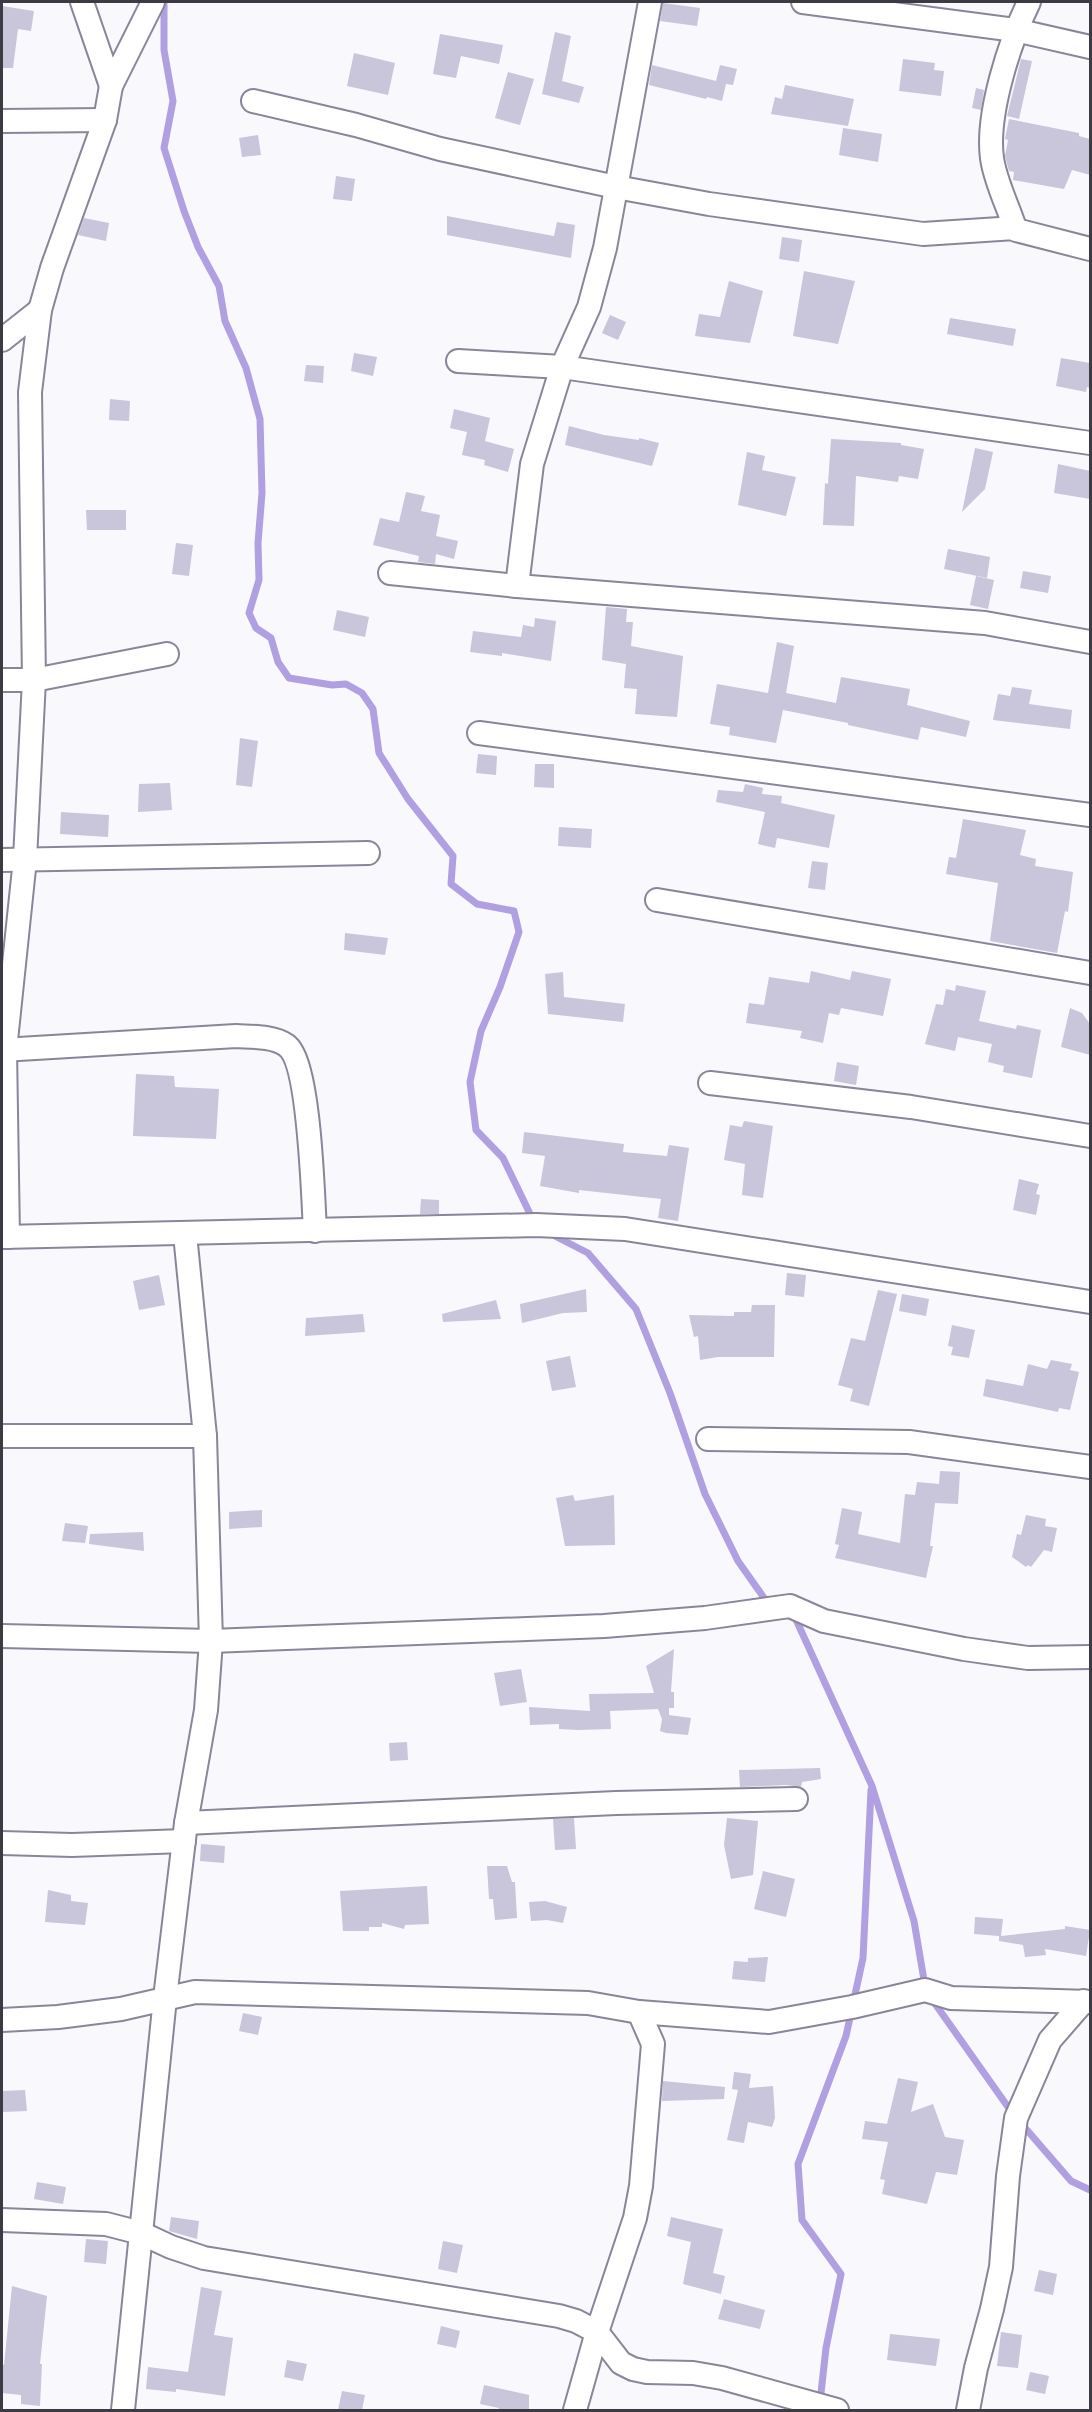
<svg xmlns="http://www.w3.org/2000/svg" width="1092" height="2412" viewBox="0 0 1092 2412" font-family="Poppins,sans-serif">
<rect width="100%" height="100%" fill="#f9f8fd"/>
<g fill="none" stroke-linecap="round" stroke-linejoin="round">
<g stroke="#b09fe1" stroke-width="7">
<polyline points="164,2 164,50 173,101 164,148 184,211 198,247 219,286 225,321 246,368 260,419 262,493 258,543 259,580 249,613 256,628 271,638 278,662 289,678 332,685 346,684 362,693 373,709 379,753 408,799 453,856 451,884 477,904 514,911 519,932 500,987 481,1031 470,1082 476,1130 503,1158 533,1220"/>
<polyline points="551,1234 588,1253 636,1309 670,1393 705,1494 738,1561 769,1605"/>
<polyline points="793,1613 872,1786 914,1921 925,1986"/>
<polyline points="931,1998 1013,2114"/>
<polyline points="1020,2122 1071,2181 1090,2190"/>
<polyline points="820,2402 826,2348 841,2274 802,2220 798,2164 846,2036 863,1958 871,1790"/>
</g>
</g>
<g fill="#c9c5da">
<polygon points="663,3 700,8 697,26 660,21"/>
<polygon points="2,6 34,11 31,31 18,29 13,68 2,68"/>
<polygon points="555,32 571,36 562,81 584,87 579,103 542,94"/>
<polygon points="440,34 503,45 499,64 461,56 456,78 433,74"/>
<polygon points="354,53 395,63 388,95 347,86"/>
<polygon points="903,59 935,63 934,70 944,71 941,96 899,91"/>
<polygon points="1021,59 1032,61 1019,119 1007,116"/>
<polygon points="652,65 716,81 720,65 737,69 733,85 726,84 722,101 707,97 706,99 649,85"/>
<polygon points="508,72 534,79 520,125 495,118"/>
<polygon points="785,85 854,99 848,126 771,114 775,97 782,99"/>
<polygon points="976,88 984,90 981,110 972,108"/>
<polygon points="1009,119 1079,133 1079,136 1090,139 1090,175 1072,170 1064,189 1013,180 1014,172 1009,171 1005,156 1008,140 1005,139"/>
<polygon points="843,128 882,134 878,162 839,155"/>
<polygon points="258,135 261,155 242,157 239,138"/>
<polygon points="336,176 355,179 352,201 333,199"/>
<polygon points="447,216 554,236 557,222 575,225 571,258 447,235"/>
<polygon points="84,218 109,223 106,241 78,235"/>
<polygon points="782,237 802,240 799,262 779,259"/>
<polygon points="804,271 855,281 838,344 793,336"/>
<polygon points="729,281 763,291 750,343 695,336 699,314 720,317"/>
<polygon points="610,315 626,322 618,340 602,333"/>
<polygon points="950,318 1016,329 1013,346 947,334"/>
<polygon points="354,353 377,357 373,376 351,371"/>
<polygon points="1061,358 1090,363 1090,388 1087,387 1086,392 1056,386"/>
<polygon points="306,365 324,366 323,383 304,381"/>
<polygon points="110,399 130,401 129,421 109,420"/>
<polygon points="454,409 490,418 485,441 514,449 508,472 484,465 485,460 462,455 467,432 450,428"/>
<polygon points="569,426 604,435 639,440 639,438 659,443 652,466 565,445"/>
<polygon points="831,439 901,443 901,445 924,449 918,479 899,476 898,482 856,476 854,526 823,525 825,483 828,484"/>
<polygon points="975,448 993,452 985,489 962,512"/>
<polygon points="747,452 765,456 762,470 796,477 786,516 738,505"/>
<polygon points="1058,464 1090,471 1090,499 1054,493"/>
<polygon points="406,492 425,496 421,511 440,515 436,536 458,541 454,559 436,554 435,564 418,562 419,556 373,545 380,518 399,522"/>
<polygon points="86,510 126,510 126,530 87,530"/>
<polygon points="176,543 193,545 189,576 172,574"/>
<polygon points="948,549 990,557 987,578 944,569"/>
<polygon points="1023,571 1051,576 1048,593 1020,588"/>
<polygon points="976,576 994,580 988,609 970,605"/>
<polygon points="606,607 627,609 626,622 633,622 631,646 683,656 677,717 635,714 637,689 624,688 626,664 602,660"/>
<polygon points="337,610 369,617 365,637 333,630"/>
<polygon points="535,618 556,621 551,661 502,653 502,656 470,652 473,631 521,637 523,625 534,627"/>
<polygon points="777,642 794,646 786,693 836,703 841,677 910,689 907,705 970,721 966,737 921,727 918,740 848,725 848,723 783,710 776,743 729,735 730,727 710,724 717,684 768,693"/>
<polygon points="1012,687 1032,690 1029,704 1072,710 1070,729 993,720 998,694 1010,696"/>
<polygon points="240,738 258,741 252,787 236,785"/>
<polygon points="478,754 497,756 496,775 476,773"/>
<polygon points="535,764 554,764 554,788 534,787"/>
<polygon points="170,783 172,810 138,812 139,784"/>
<polygon points="745,784 763,788 762,794 782,796 781,803 835,815 829,848 777,838 775,848 758,844 765,812 716,802 718,790 743,792"/>
<polygon points="61,812 109,815 108,837 60,834"/>
<polygon points="963,819 1026,830 1020,855 1036,859 1035,866 1073,872 1068,912 1065,911 1057,953 990,941 998,883 946,874 949,857 956,858"/>
<polygon points="559,827 592,829 591,848 558,846"/>
<polygon points="812,861 828,863 825,890 808,888"/>
<polygon points="345,933 388,938 385,955 344,950"/>
<polygon points="811,971 850,980 852,971 891,979 883,1016 841,1008 839,1015 829,1013 823,1043 800,1038 802,1031 746,1023 749,1003 764,1005 769,977 809,983"/>
<polygon points="563,972 564,997 625,1004 623,1022 548,1014 545,974"/>
<polygon points="956,985 986,991 979,1021 1016,1029 1017,1025 1041,1030 1032,1078 1003,1072 1004,1066 988,1062 992,1044 958,1037 955,1051 925,1044 936,1004 943,1005 946,989 955,991"/>
<polygon points="1070,1008 1082,1013 1090,1024 1090,1055 1061,1047"/>
<polygon points="837,1062 859,1066 856,1085 834,1081"/>
<polygon points="136,1074 174,1076 175,1087 219,1089 216,1139 133,1136"/>
<polygon points="744,1121 773,1126 763,1198 742,1195 745,1164 724,1160 730,1125 742,1127"/>
<polygon points="524,1132 624,1144 623,1152 667,1156 669,1145 689,1148 678,1221 658,1218 661,1199 579,1190 579,1193 540,1186 545,1156 522,1153"/>
<polygon points="1019,1179 1039,1184 1036,1194 1040,1195 1036,1215 1013,1210"/>
<polygon points="421,1199 439,1200 439,1214 420,1214"/>
<polygon points="787,1273 806,1275 804,1297 785,1295"/>
<polygon points="159,1275 165,1305 139,1310 133,1281"/>
<polygon points="586,1289 587,1312 563,1313 522,1323 520,1304"/>
<polygon points="878,1290 897,1294 869,1406 850,1401 853,1389 838,1385 851,1338 865,1341"/>
<polygon points="902,1294 929,1299 926,1316 899,1311"/>
<polygon points="496,1300 501,1319 443,1322 442,1314"/>
<polygon points="752,1305 775,1305 774,1357 718,1357 700,1360 698,1336 694,1337 689,1315 734,1316 734,1312 751,1312"/>
<polygon points="363,1314 365,1332 305,1336 306,1318"/>
<polygon points="952,1325 975,1330 969,1358 951,1355 953,1347 948,1346"/>
<polygon points="570,1356 576,1387 552,1391 546,1361"/>
<polygon points="1051,1360 1072,1364 1070,1370 1079,1372 1070,1410 1059,1408 1058,1412 983,1396 986,1379 1023,1386 1028,1364 1047,1369"/>
<polygon points="940,1471 960,1472 958,1504 935,1503 930,1546 933,1546 926,1578 835,1558 839,1545 835,1544 842,1508 862,1512 858,1534 900,1543 905,1494 915,1495 917,1482 939,1484"/>
<polygon points="573,1495 575,1501 614,1495 615,1545 565,1546 556,1498"/>
<polygon points="262,1510 262,1527 229,1529 229,1512"/>
<polygon points="1026,1515 1046,1519 1045,1526 1057,1528 1052,1552 1044,1550 1031,1567 1028,1565 1026,1567 1012,1557 1017,1534 1021,1535"/>
<polygon points="65,1523 88,1526 85,1543 62,1541"/>
<polygon points="143,1532 144,1551 89,1544 90,1534"/>
<polygon points="674,1649 671,1692 674,1692 674,1708 669,1708 669,1715 691,1718 688,1735 666,1733 660,1731 662,1719 658,1709 610,1711 611,1729 578,1730 559,1729 559,1724 530,1725 529,1707 590,1711 589,1694 654,1693 646,1666"/>
<polygon points="521,1669 527,1702 500,1706 494,1673"/>
<polygon points="407,1742 408,1760 390,1761 389,1743"/>
<polygon points="820,1768 821,1779 802,1782 801,1787 786,1785 740,1787 739,1770"/>
<polygon points="574,1818 576,1849 555,1850 553,1819"/>
<polygon points="727,1818 758,1821 753,1875 731,1879 724,1845"/>
<polygon points="201,1844 225,1846 224,1863 200,1861"/>
<polygon points="487,1866 507,1866 512,1882 515,1882 517,1918 495,1920 493,1899 489,1899"/>
<polygon points="763,1871 795,1879 786,1917 754,1909"/>
<polygon points="427,1886 429,1924 405,1925 404,1929 382,1923 382,1927 369,1927 369,1931 343,1931 340,1891"/>
<polygon points="48,1890 71,1895 71,1901 88,1903 85,1925 45,1922"/>
<polygon points="545,1901 567,1907 563,1923 547,1920 531,1921 529,1902"/>
<polygon points="975,1917 1003,1919 1001,1936 1065,1929 1065,1926 1090,1930 1086,1956 1045,1949 1046,1955 1025,1957 1023,1945 999,1941 999,1936 974,1934"/>
<polygon points="768,1957 765,1982 732,1979 734,1961 748,1962 748,1958"/>
<polygon points="243,2013 262,2017 258,2035 239,2031"/>
<polygon points="734,2072 751,2074 749,2088 773,2086 775,2118 772,2127 748,2122 744,2143 727,2140 738,2090 732,2089"/>
<polygon points="898,2078 918,2082 911,2112 933,2104 945,2137 964,2140 957,2175 936,2172 927,2204 882,2194 885,2180 880,2179 888,2142 862,2139 865,2121 887,2124"/>
<polygon points="663,2081 725,2087 724,2099 662,2101"/>
<polygon points="25,2090 27,2111 2,2112 2,2091"/>
<polygon points="37,2182 66,2187 63,2204 34,2199"/>
<polygon points="171,2217 199,2221 197,2239 169,2231"/>
<polygon points="671,2217 723,2229 713,2273 725,2276 721,2294 683,2284 691,2242 667,2236"/>
<polygon points="86,2239 108,2241 106,2264 84,2262"/>
<polygon points="443,2241 463,2245 457,2273 438,2269"/>
<polygon points="1039,2270 1057,2274 1053,2295 1034,2291"/>
<polygon points="12,2286 47,2296 40,2364 42,2364 40,2406 21,2404 21,2395 2,2393 2,2364 4,2365"/>
<polygon points="201,2287 222,2291 214,2335 233,2338 225,2396 176,2389 176,2392 146,2389 148,2367 188,2372"/>
<polygon points="724,2299 765,2310 760,2329 718,2319"/>
<polygon points="441,2326 460,2331 456,2348 437,2344"/>
<polygon points="1001,2332 1022,2335 1018,2368 997,2366"/>
<polygon points="890,2334 940,2339 936,2366 887,2360"/>
<polygon points="287,2360 307,2364 303,2381 284,2377"/>
<polygon points="1030,2372 1049,2376 1045,2394 1026,2390"/>
<polygon points="484,2385 529,2395 529,2410 498,2410 499,2408 480,2404"/>
<polygon points="342,2391 365,2395 362,2410 338,2410"/>
</g>
<g fill="none" stroke-linecap="round" stroke-linejoin="round">
<g stroke="#8a8599" stroke-width="26">
<g id="street">
<polyline points="82,2 111,86 153,2"/>
<polyline points="803,2 1015,30 1090,47"/>
<polyline points="253,101 356,125 440,149 616,187 709,204 923,234 1015,228 1016,230 1090,249"/>
<polyline points="2,121 105,120"/>
<path d="M 1015,228 C 1008,206 995,181 992,158 C 986,114 1010,41 1029,2"/>
<polyline points="2,340 40,310"/>
<polyline points="458,361 562,367 1090,443"/>
<polyline points="390,573 517,586 985,623 1090,642"/>
<polyline points="517,586 532,464 562,367 589,307 605,248 650,2"/>
<polyline points="2,680 34,680 167,654"/>
<polyline points="479,733 1090,815"/>
<polyline points="2,860 368,853"/>
<polyline points="657,900 1090,973"/>
<path d="M 2,1050 L 236,1036 C 252,1037 273,1036 286,1045 C 310,1061 313,1199 315,1231"/>
<polyline points="710,1083 911,1107 1090,1136"/>
<polyline points="2,1237 536,1225 625,1229 1090,1302"/>
<polyline points="8,1237 5,1050 25,859 34,680 30,392 40,310 52,268 105,120 111,86"/>
<polyline points="2,1436 205,1436"/>
<polyline points="708,1439 909,1442 1090,1467"/>
<polyline points="2,1636 211,1641 604,1626 705,1618 790,1606 824,1621 964,1649 1028,1658 1090,1657"/>
<polyline points="186,1823 616,1803 796,1799"/>
<polyline points="2,1843 72,1845 184,1841"/>
<polyline points="2,2020 58,2017 121,2009 195,1992 588,2003 639,2012 769,2022 852,2007 925,1990 951,1998 1090,2002"/>
<polyline points="2,2220 106,2224 141,2233 171,2247 204,2258 559,2316 576,2321 597,2332 621,2363 633,2369 647,2372 693,2373 722,2378 837,2410"/>
<polyline points="123,2410 165,1998 186,1823 206,1710 211,1641 205,1436 185,1234"/>
<polyline points="575,2410 597,2332 635,2218 641,2186 653,2044 639,2012"/>
<polyline points="968,2410 976,2368 992,2309 1001,2267 1008,2176 1016,2118 1050,2040 1084,2001"/>
</g>
</g>
<use href="#street" stroke="#fff" stroke-width="22"/>
</g>
<rect width="1092" height="2412" fill="none" stroke="#3c3a43" stroke-width="6"/>
</svg>
